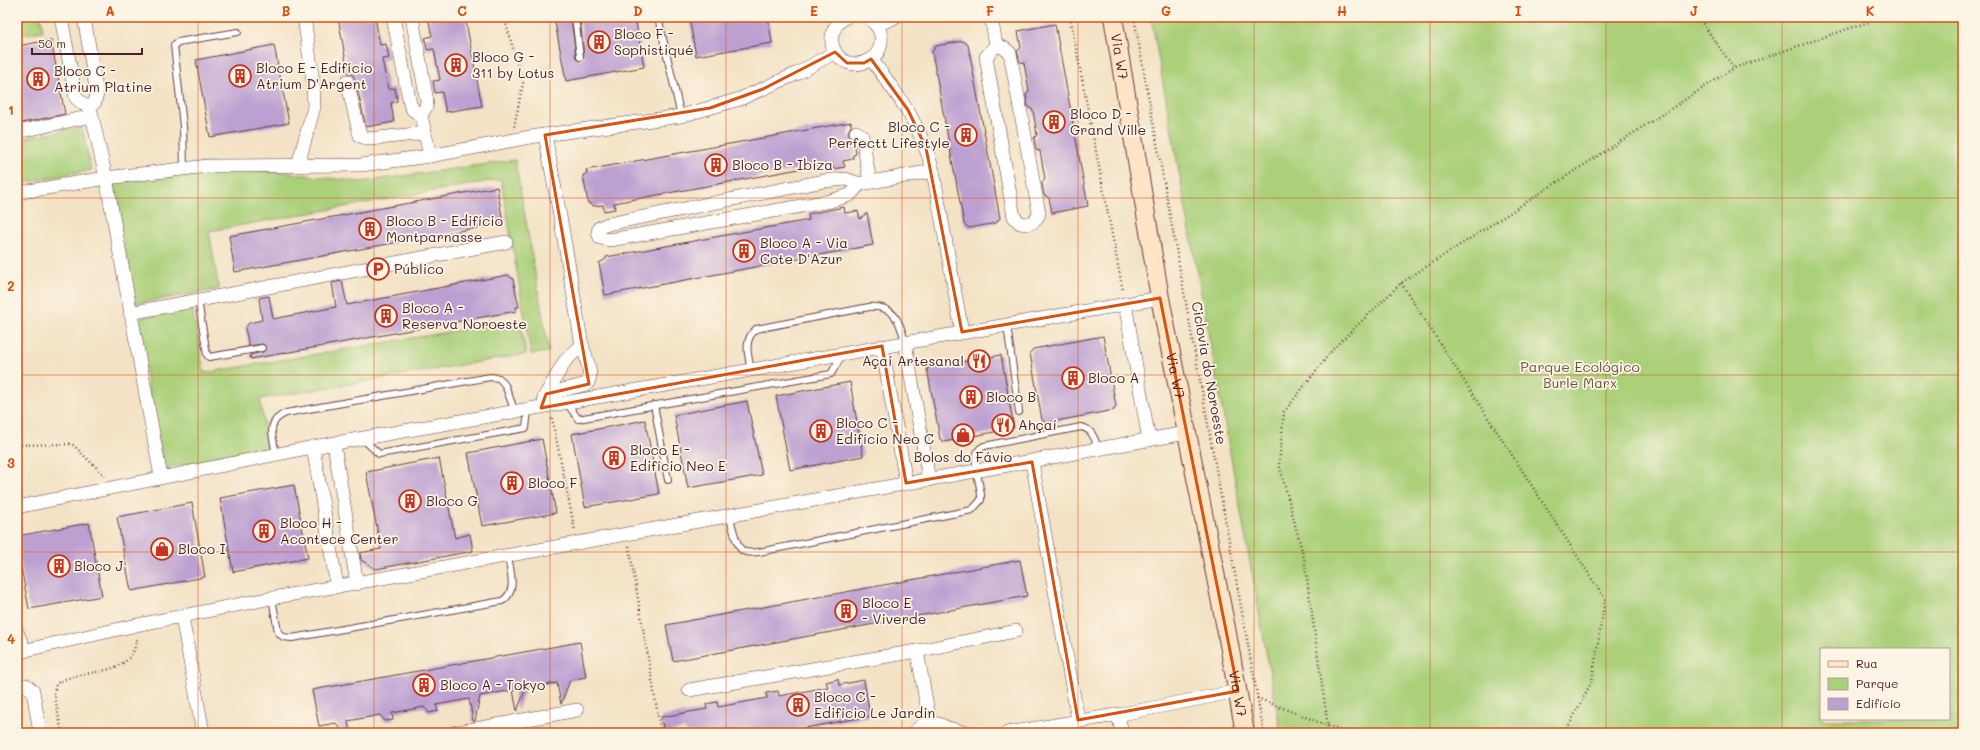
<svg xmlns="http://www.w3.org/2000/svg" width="1980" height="750" viewBox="0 0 1980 750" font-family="Mali,sans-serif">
<rect width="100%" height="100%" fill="#fcf5e5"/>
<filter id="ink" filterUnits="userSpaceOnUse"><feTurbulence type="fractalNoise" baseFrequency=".025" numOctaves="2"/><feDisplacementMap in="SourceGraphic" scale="8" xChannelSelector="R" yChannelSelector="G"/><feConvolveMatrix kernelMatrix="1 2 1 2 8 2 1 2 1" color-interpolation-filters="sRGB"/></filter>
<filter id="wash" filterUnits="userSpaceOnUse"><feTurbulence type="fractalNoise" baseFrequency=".012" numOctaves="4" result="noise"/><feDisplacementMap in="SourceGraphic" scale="16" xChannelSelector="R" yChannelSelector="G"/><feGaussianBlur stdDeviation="0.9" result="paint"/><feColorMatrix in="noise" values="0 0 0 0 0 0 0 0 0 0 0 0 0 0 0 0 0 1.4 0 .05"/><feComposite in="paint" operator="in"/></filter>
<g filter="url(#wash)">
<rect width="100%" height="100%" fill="#f3e2c5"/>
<g fill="#abd07a" stroke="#7a7852" fill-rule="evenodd">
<polygon points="17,17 41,17 43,31 17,35"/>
<path d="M 1151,17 L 1963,17 L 1963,733 L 1281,733 ZM 1821,649 L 1949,649 L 1949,719 L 1821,719 Z"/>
<polygon points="82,127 91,170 17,184 17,140"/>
<polygon points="515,160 549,352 531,354 501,179 209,231 219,289 134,304 113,179 207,163 361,182"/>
<polygon points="192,308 204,373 520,320 526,354 260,399 268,449 164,468 135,319"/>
</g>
<g id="blocks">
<g fill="#bca0d1">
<polygon points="338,17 375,17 380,45 386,44 389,58 382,59 388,89 395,88 397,101 391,103 394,122 366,127 355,79 353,75 348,73"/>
<polygon points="428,17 465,17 482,106 446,112 442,92 435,93 433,81 440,80 434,49 427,50 425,38 432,36"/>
<polygon points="554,17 571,17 576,58 580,61 584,56 580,17 635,17 644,67 566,81"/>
<polygon points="689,17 768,17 772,43 696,56"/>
<polygon points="1055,24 1088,206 1052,213 1049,198 1044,195 1042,183 1045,179 1040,151 1036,150 1034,138 1037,135 1033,110 1028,107 1026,95 1029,91 1024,63 1020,62 1017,51 1021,48 1018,31"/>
<polygon points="51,40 65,114 17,124 17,46"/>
<polygon points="963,41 968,45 1000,218 996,223 969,228 964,224 932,52 936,46"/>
<polygon points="274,45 289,123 210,137 196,60"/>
<polygon points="851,122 851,126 848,132 849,136 854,140 856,154 853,155 853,159 843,161 845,167 833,169 832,163 614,203 615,209 604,211 603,205 594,206 588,203 583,175 587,174 586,170"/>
<polygon points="497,187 503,223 235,272 229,236"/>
<polygon points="844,207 845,213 858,211 860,219 867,213 873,245 605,295 599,263 606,259 606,257 809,220 808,214"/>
<polygon points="508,275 513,279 519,307 516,307 516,311 251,359 250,355 263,352 266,349 263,344 249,346 245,328 249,323 262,320 259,298 269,296 273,319 336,307 332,283 342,281 347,305"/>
<polygon points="1103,336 1116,406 1114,410 1046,423 1042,420 1030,353 1033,349"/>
<polygon points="1001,355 1014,428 944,442 940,439 927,368"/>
<polygon points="850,382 863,456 790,470 776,396"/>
<polygon points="747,401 762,475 688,488 674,415"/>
<polygon points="645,420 659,494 585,507 572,434"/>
<polygon points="542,439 556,513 482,526 468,453"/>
<polygon points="439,458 455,538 470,534 473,551 376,569 361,560 360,553 381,549 366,472"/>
<polygon points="294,485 308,558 233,572 220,498"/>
<polygon points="192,503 205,577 131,591 117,517"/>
<polygon points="89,523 102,596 29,609 17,546 17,536"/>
<polygon points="1020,560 1027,596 673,661 666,625"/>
<polygon points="580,642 586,677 570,680 561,704 557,683 526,688 517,711 513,690 480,696 475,721 473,721 469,699 436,705 438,711 429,713 424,707 392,713 393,720 385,721 380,715 348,721 350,733 344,733 336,723 319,726 312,690"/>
<polygon points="838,679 839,685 864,680 870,716 778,733 686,733 685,729 664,733 661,717 707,709 706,704 717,702 718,707 767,698 766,693 778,691 779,696 828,687 826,682"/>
</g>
</g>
</g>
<g filter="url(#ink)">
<use href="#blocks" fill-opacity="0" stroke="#633c42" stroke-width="1"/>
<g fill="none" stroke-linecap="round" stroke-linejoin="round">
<g stroke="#633c42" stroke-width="8">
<g id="lane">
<polyline points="575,17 580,57"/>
<polyline points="658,17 681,116"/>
<polyline points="184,169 183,126 174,45 178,42 238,32"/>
<polyline points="198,300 207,355 209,357 262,348"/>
<polyline points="1007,325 1019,412"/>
<path d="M 751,370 C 748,355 743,340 756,329 L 869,307 C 894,305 900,321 905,342"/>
<polyline points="567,403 578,419 831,374 842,355"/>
<polyline points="654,405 668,480"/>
<polyline points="363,439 379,454 526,428 528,410"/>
<path d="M 276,454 C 273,436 265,422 286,413 L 479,379 L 490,377 L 499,378 L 505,385 L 515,412"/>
<path d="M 729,515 C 732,523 736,547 743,551 C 748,554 754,552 759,552 L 972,510 L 981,500 C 983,486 966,454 984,446 L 1081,427 C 1093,429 1094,439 1099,449"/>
<path d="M 272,598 L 278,632 L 283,637 L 292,638 L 502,601 C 518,592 510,571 508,556"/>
</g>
</g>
<g stroke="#633c42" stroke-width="14">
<g id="street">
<polyline points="61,17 76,98 83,104 90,107"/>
<polyline points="84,17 97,94 95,102 90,107"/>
<polyline points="393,17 410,104 413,110 421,115 430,156"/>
<polyline points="412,17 427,101 426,107 421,115"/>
<path d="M 846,17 C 815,35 840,77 869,60 C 876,57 880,50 881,43 C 883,31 876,23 867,17"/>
<polyline points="991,17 996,45"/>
<polyline points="877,25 895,17"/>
<path d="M 996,45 L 1004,48 L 1010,53 L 1039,213 C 1036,223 1029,225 1020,223 L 1014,217 L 986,57 Z"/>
<path d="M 871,59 C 900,98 920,123 933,171 L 962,332"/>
<polyline points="347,81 360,136 370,139 425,133"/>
<polyline points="90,107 106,178 161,477"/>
<polyline points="17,132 92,116"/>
<polyline points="856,132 862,136 863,141 870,182"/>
<path d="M 545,135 C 558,203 570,272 581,340 C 583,352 595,374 587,384 L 546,394"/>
<polyline points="298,165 314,107 313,81 304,17"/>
<polyline points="860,184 850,195 830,201 610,240 600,238 598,232 599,228 608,224 824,181 846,179 860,184 933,171"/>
<polyline points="17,193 106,178 208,166 361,165 430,156 530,137 681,116 740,99 798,73 835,52"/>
<polyline points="1125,304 1149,440"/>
<polyline points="130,313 506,242"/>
<polyline points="905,342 929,480"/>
<polyline points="882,346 906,483"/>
<polyline points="544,398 565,361 582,345"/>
<polyline points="334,444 357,584"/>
<polyline points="313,447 337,587"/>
<polyline points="1032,462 1078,720"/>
<polyline points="17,507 313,447 1160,298"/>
<polyline points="182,617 203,733"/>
<polyline points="17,632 25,651"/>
<polyline points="917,651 930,723"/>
<polyline points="17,652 137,625 272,598 1186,433"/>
<polyline points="17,685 26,685 33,691 40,733"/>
<polyline points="689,690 917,651 1016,631"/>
<polyline points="1118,714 1122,733"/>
<polyline points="948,728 966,733"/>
<polyline points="453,733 577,710"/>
<path d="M 914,733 C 924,719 942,721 952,733"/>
<polyline points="1007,733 1122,714 1238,691"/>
</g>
</g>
<g stroke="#633c42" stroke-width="20">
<g id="secondary">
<path id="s1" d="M 1113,17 L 1160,298 L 1226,628 L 1245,733"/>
</g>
</g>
<g stroke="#633c42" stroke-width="2.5" stroke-dasharray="1 3" stroke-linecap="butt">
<polyline points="504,17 523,83 514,127"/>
<polyline points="1070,17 1123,291"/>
<polyline points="1134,17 1264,733"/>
<polyline points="1698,17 1734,68"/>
<polyline points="1401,283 1605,599 1592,681 1565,733"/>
<polyline points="552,418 575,531"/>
<polyline points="17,445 72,444 105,476"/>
<polyline points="629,546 661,733"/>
<polyline points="1257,698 1346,733"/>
<polyline points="1328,727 1304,558 1279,464 1284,412 1333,349 1401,283 1734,68 1883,17"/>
<path d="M 62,733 L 54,693 L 56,684 C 82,666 132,681 137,638"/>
</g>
<use href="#lane" stroke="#fff" stroke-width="6"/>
<use href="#street" stroke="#fff" stroke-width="13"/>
<use href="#secondary" stroke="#ffe4c6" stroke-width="18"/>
</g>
</g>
<path fill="none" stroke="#d8530f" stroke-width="3" stroke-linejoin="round" d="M 835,52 L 847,63 L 864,63 L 871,59 L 908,110 L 926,148 L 962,332 L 1160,298 L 1238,691 L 1078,720 L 1032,462 L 906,483 L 882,346 L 541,408 L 546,394 L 589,384 L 545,135 L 710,108 L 763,89 Z"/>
<path fill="none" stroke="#d8530f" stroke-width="1" stroke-opacity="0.55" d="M 198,17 L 198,733M 374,17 L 374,733M 550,17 L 550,733M 726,17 L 726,733M 902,17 L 902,733M 1078,17 L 1078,733M 1254,17 L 1254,733M 1430,17 L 1430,733M 1606,17 L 1606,733M 1782,17 L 1782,733M 17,198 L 1963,198M 17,375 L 1963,375M 17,552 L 1963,552"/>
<defs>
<g id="building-ring" transform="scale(1.15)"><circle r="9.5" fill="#fcf5e5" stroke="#c8321e" stroke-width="1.5"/><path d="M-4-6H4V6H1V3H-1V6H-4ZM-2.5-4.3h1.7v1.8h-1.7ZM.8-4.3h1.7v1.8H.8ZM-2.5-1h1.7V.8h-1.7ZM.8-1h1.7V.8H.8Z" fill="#c8321e"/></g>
<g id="parking-ring" transform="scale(1.15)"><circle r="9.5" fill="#fcf5e5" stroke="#c8321e" stroke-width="1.5"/><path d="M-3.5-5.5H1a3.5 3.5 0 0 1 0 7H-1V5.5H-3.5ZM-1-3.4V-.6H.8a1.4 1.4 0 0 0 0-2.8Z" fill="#c8321e"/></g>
<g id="restaurant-ring" transform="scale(1.15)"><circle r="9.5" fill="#fcf5e5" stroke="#c8321e" stroke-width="1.5"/><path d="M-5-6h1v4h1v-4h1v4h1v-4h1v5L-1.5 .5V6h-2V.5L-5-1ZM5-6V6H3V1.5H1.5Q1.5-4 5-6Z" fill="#c8321e"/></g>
<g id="shop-ring" transform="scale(1.15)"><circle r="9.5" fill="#fcf5e5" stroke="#c8321e" stroke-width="1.5"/><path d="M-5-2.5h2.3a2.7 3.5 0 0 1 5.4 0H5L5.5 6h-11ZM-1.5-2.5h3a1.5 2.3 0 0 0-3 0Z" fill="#c8321e"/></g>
</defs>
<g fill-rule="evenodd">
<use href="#building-ring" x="599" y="42"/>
<use href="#building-ring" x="456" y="65"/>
<use href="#building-ring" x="240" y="76"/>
<use href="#building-ring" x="38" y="79"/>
<use href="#building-ring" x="1054" y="122"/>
<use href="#building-ring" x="966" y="135"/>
<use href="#building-ring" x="716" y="165"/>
<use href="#building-ring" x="370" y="229"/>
<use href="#building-ring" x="744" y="251"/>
<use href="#parking-ring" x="378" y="269"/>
<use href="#building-ring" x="386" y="316"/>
<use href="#restaurant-ring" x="979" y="361"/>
<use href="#building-ring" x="1073" y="378"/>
<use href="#building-ring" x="971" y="397"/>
<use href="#restaurant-ring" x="1003" y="425"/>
<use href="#building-ring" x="821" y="431"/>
<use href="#shop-ring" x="963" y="435"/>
<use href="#building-ring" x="614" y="458"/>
<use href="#building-ring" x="512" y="483"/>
<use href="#building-ring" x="410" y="501"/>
<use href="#building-ring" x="264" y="531"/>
<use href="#shop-ring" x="162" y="549"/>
<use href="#building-ring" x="59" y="566"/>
<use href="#building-ring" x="846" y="611"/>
<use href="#building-ring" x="424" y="685"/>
<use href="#building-ring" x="798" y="705"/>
</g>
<g text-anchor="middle" stroke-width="3.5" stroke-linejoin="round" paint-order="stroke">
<g font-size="14" fill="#4a1f2b" stroke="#fcf5e5" text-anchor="start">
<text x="614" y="39">Bloco F -<tspan x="614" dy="16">Sophistiqué</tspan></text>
<text x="472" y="62">Bloco G -<tspan x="472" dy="16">311 by Lotus</tspan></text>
<text x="256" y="73">Bloco E - Edifício<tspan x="256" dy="16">Atrium D'Argent</tspan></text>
<text x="54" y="76">Bloco C -<tspan x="54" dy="16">Atrium Platine</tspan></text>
<text x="1070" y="119">Bloco D -<tspan x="1070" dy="16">Grand Ville</tspan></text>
<text x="950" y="132" text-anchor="end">Bloco C -<tspan x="950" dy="16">Perfectt Lifestyle</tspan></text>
<text x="732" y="170">Bloco B - Ibiza</text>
<text x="386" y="226">Bloco B - Edifício<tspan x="386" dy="16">Montparnasse</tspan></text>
<text x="760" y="248">Bloco A - Via<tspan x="760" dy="16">Cote D'Azur</tspan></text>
<text x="394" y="274">Público</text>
<text x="402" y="313">Bloco A -<tspan x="402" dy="16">Reserva Noroeste</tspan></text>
<text x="964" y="366" text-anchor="end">Açaí Artesanal</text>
<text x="1088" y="383">Bloco A</text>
<text x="986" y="402">Bloco B</text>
<text x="836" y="428">Bloco C -<tspan x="836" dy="16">Edifício Neo C</tspan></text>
<text x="1018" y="430">Ahçaí</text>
<text x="630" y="455">Bloco E -<tspan x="630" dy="16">Edifício Neo E</tspan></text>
<text x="963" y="462" text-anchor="middle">Bolos do Fávio</text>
<text x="528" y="488">Bloco F</text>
<text x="426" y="506">Bloco G</text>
<text x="280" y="528">Bloco H -<tspan x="280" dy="16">Acontece Center</tspan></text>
<text x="178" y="554">Bloco I</text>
<text x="74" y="571">Bloco J</text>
<text x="862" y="608">Bloco E<tspan x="862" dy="16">- Viverde</tspan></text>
<text x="440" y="690">Bloco A - Tokyo</text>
<text x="814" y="702">Bloco C -<tspan x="814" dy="16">Edifício Le Jardin</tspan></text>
</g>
<g font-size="14" fill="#4a1f2b" stroke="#fcf5e5">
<text dy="5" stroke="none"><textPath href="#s1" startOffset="40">Via W7</textPath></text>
<text transform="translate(1209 373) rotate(80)" y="5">Ciclovia do Noroeste</text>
<text dy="5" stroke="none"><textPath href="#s1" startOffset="364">Via W7</textPath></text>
<text dy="5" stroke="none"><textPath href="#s1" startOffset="688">Via W7</textPath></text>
</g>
<g font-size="14" fill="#675443" stroke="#fcf5e5">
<text x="1580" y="372">Parque Ecológico<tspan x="1580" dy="16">Burle Marx</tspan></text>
</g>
</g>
<rect width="1980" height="750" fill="none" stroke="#fcf5e5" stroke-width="44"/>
<rect x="1820" y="648" width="130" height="72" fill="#fcf5e5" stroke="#b59f9b"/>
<rect x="1828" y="661" width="20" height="6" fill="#ffe4c6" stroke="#b59f9b"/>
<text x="1856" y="668" font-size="12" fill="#4a1f2b">Rua</text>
<rect x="1828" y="678" width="20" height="12" fill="#abd07a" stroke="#b59f9b"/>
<text x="1856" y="688" font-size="12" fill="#4a1f2b">Parque</text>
<rect x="1828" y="698" width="20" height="12" fill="#bca0d1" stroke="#b59f9b"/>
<text x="1856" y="708" font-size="12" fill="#4a1f2b">Edifício</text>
<path d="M32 48v6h110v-6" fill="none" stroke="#4a1f2b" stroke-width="2"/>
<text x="38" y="48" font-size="12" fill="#4a1f2b" stroke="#fcf5e5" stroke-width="3" paint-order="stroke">50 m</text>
<rect x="22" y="22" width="1936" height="706" fill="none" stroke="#d8530f" stroke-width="1.5"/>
<g font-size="13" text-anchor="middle" font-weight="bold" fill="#d8530f">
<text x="110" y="16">A</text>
<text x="286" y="16">B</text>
<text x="462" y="16">C</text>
<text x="638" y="16">D</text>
<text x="814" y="16">E</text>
<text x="990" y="16">F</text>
<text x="1166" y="16">G</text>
<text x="1342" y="16">H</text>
<text x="1518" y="16">I</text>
<text x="1694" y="16">J</text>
<text x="1870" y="16">K</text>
<text x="11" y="115">1</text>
<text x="11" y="291">2</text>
<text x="11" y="468">3</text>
<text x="11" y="644">4</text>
</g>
</svg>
